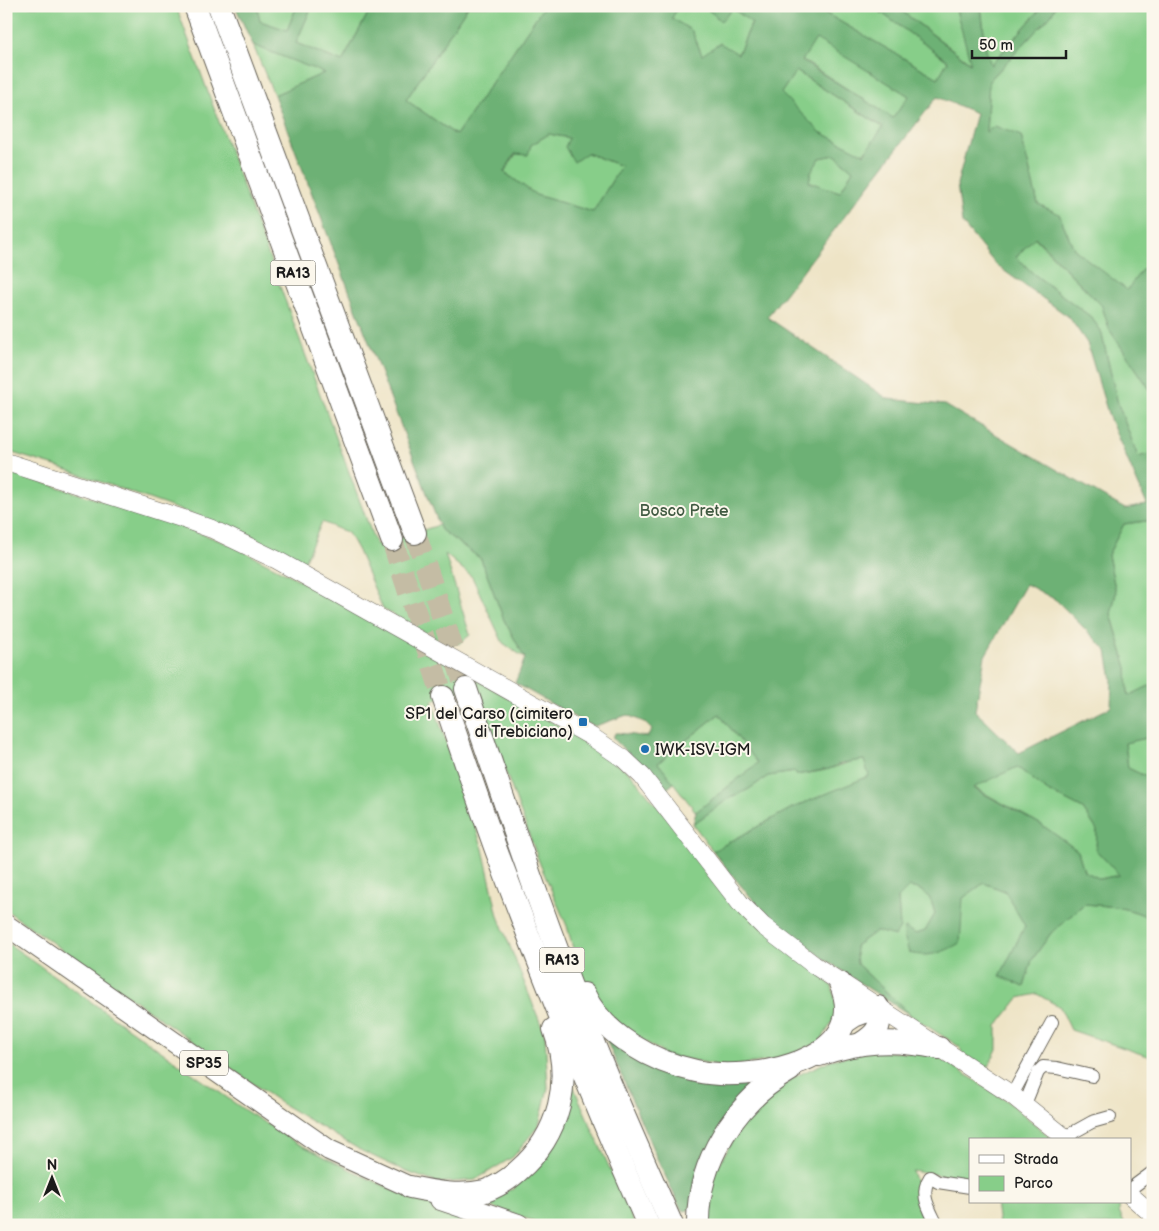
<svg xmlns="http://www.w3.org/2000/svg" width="1159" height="1231" viewBox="0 0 1159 1231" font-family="'Balsamiq Sans',sans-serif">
<rect width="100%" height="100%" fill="#fbf7ec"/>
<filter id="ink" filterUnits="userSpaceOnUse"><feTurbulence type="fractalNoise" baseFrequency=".02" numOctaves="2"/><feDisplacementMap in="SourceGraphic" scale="10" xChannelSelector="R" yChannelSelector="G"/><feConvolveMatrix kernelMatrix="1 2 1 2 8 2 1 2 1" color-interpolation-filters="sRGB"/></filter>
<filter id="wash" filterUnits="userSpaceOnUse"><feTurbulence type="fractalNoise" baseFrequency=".0096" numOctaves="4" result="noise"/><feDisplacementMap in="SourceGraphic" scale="20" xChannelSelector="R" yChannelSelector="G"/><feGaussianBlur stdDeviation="1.12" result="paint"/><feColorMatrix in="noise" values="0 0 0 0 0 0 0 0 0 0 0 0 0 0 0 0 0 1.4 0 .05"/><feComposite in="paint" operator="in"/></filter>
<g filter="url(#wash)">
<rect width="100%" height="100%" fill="#eee4c6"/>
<g fill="#87ce89" stroke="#527552">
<polygon points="6,6 176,6 376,545 439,525 441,530 481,559 504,620 525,658 503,643 472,577 445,554 470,635 460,643 446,645 383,609 358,551 348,533 322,522 303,564 250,535 62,468 6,451"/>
<polygon points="257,6 297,6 287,30 260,21"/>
<polygon points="312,6 372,6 342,62 296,43"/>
<polygon points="468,6 544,6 456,135 406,100"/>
<polygon points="679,6 704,6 721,21 733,9 752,22 738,54 702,55 692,31 671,18"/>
<polygon points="813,6 872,6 948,61 938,78"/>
<polygon points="895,6 955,6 972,64"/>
<polygon points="981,6 1043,6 990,66 986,50"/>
<polygon points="1056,6 1153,6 1153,277 1143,268 1127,291 1074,249 1059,214 1038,204 1021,136 986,133 989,81 1051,15"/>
<polygon points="816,38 909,96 893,118 802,60"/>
<polygon points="253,45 325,73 274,95"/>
<polygon points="796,71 884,128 863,154 820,132 781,93"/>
<polygon points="549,134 569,138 587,153 621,166 593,212 536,195 504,172 516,154"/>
<polygon points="835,155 853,170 840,192 809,182 811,172 820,158"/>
<polygon points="1034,237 1102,306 1109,329 1153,394 1153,453 1138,457 1118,404 1101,331 1091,317 1035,275 1016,257"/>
<polygon points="6,471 167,521 229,544 288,574 586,741 631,774 654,802 832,986 838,1013 820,1042 780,1059 728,1067 666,1055 616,1023 587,986 578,967 567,926 540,864 474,687 432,701 483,849 498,916 545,1035 548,1088 539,1125 513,1157 475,1180 438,1183 407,1172 362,1151 282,1104 6,910"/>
<polygon points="1153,520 1153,684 1128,697 1127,668 1111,613 1116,593 1108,555 1124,524"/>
<polygon points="719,714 758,763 696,812 658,763"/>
<polygon points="1147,738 1153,747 1153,780 1128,768 1125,742"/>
<path d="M 864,760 L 870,776 L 792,808 L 713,851 L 693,824 L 727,800 L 749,789 L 768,776 L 796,772 L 796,775 C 807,773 819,772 829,769 C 843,765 848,761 864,760 Z"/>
<polygon points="1017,767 1048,791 1083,809 1097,830 1096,850 1120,875 1100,879 1084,871 1078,851 1042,825 973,787"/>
<path d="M 984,883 L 1005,891 L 1025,926 L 1001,975 L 1024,987 L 1032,960 L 1051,933 L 1084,904 C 1108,906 1132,907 1153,920 L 1153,1058 L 1071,1030 L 1060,1007 L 1037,994 L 1019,998 L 997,1026 L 997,1049 L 987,1070 L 962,1053 L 960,1047 L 913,1017 L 857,964 L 855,946 L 876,931 L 900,928 L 898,898 L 909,887 C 927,890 931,897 935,914 L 925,931 L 916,934 L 905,929 L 909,953 L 963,898 Z"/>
<polygon points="6,942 246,1111 295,1142 367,1178 407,1196 461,1216 489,1225 6,1225"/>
<polygon points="869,1051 934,1054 1007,1101 1054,1140 970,1140 970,1180 912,1171 930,1225 706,1225 713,1175 747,1115 794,1077 831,1060"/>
<polygon points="569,1077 635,1225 546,1225 470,1200 514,1189"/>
<polygon points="996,1202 1120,1202 1119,1212 1125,1225 999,1225"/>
</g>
<g fill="#6db175" stroke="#446648" fill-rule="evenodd">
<path d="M 235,6 L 257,6 L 260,21 L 287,30 L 297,6 L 312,6 L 296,43 L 342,62 L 372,6 L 468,6 L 406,100 L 456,135 L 544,6 L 679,6 L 672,18 L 692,31 L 702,55 L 720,43 L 738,54 L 752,23 L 733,9 L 721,21 L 704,6 L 813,6 L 938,78 L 948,61 L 872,6 L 895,6 L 971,64 L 955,6 L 981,6 L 986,50 L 991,65 L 1043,6 L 1056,6 L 1051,15 L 989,81 L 986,132 L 995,126 L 1021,136 L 1038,204 L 1059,214 L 1074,249 L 1127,290 L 1143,268 L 1153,277 L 1153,394 L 1109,329 L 1102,306 L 1035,237 L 1016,257 L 1035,275 L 1091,317 L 1101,331 L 1118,404 L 1138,457 L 1153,453 L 1153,520 L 1124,524 L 1108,555 L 1116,593 L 1111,614 L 1127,668 L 1128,696 L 1153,684 L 1153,747 L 1147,738 L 1125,743 L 1128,768 L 1153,780 L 1153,920 C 1132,907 1108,906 1084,904 L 1051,933 L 1032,960 L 1024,987 L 1000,976 L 1025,926 L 1005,891 L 984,883 L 963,898 L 960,943 C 942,953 929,958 909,953 L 904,936 L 905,928 L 916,934 L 925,931 L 935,914 C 931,897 927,890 909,887 L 898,898 L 900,928 L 895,936 L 876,931 L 855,946 L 857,964 L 913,1017 C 866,986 816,957 774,920 C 751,900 732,875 713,851 L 792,808 L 869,776 L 864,760 L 842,763 L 829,769 L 796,775 L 795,772 L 768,776 L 749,789 L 727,800 L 693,824 L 696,812 L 758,763 L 719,714 L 658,763 L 674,783 L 664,791 L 613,738 L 615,733 L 619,733 L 647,737 L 652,730 L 644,722 L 627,715 L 595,726 L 585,723 L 515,683 L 525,658 L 504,620 L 481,559 L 441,530 L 274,95 L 324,73 L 253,45 ZM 816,39 L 909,96 L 893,118 L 802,61 ZM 796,71 L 883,127 L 864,154 L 820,132 L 781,93 ZM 937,97 L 976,113 L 957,184 L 962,223 L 996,265 L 1069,317 L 1087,343 L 1109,417 L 1147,505 L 1125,509 L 945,405 L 888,399 L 767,317 ZM 549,134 L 569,138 L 565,147 L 574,162 L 587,153 L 621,166 L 593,212 L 536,195 L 504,172 L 515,154 L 528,155 L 531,145 ZM 835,155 L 853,170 L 840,192 L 809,182 L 811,172 L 820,158 ZM 1026,584 L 1056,600 L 1107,651 L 1112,680 L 1111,707 L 1019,753 L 975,711 L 985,656 ZM 1017,767 L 1048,791 L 1083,809 L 1097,830 L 1096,850 L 1119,875 L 1100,879 L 1084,871 L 1078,851 L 1042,825 L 973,788 Z"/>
<polygon points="606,1039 755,1079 689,1210 684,1211 681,1209 655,1154"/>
</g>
</g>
<g filter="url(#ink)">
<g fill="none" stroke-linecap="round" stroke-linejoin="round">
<g stroke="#c4bca4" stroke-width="22" stroke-dasharray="22 11" stroke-linecap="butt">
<polyline points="415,533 466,689"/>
<polyline points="392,540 443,697"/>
</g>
<g stroke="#666258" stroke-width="14">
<g id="minor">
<polyline points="1012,1095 1052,1022"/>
<polyline points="1025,1104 1038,1072 1043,1067 1057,1068 1092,1076"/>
<polyline points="1065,1137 1092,1122 1110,1117"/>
<polyline points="1130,1189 1153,1172"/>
<path d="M 937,1225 C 929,1208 919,1194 930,1177 L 938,1182 L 970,1187"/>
</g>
</g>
<g stroke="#666258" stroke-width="19">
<g id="secondary">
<polyline points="6,462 184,519 212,529 277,560 592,737 624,759 642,776 740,903 763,926 814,965 1012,1095 1068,1140"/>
<polyline points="1130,1195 1153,1215"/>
</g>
</g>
<g stroke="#666258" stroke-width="22">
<polyline id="primary" points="6,925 329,1150 410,1187"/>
</g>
<g stroke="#666258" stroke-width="24">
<g id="motorway">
<polyline points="195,6 392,540"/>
<polyline points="219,6 415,533"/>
<path d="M 466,689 C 510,819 554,950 607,1076 C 628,1126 650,1175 672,1225"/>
<path d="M 443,697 C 460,747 477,797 495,847 C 542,974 593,1100 648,1225"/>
<path d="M 584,994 C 603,1035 653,1062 696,1071 C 749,1083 875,1062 840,983"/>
<path d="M 845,1022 L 854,1016 L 878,1007 C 882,1026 878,1033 862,1043"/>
<path d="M 819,1055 C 862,1040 894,1039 939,1048"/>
<path d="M 410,1187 C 434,1192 460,1197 485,1191 C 497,1187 509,1179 518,1171 C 560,1135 573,1080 554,1029"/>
<polyline points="441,1199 518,1225"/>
<path d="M 698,1225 C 697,1161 736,1101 790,1070"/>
</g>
</g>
<use href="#minor" stroke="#fff" stroke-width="12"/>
<use href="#secondary" stroke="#fff" stroke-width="18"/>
<use href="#primary" stroke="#fff" stroke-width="20"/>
<use href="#motorway" stroke="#fff" stroke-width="22"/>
</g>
</g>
<g fill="#1f6fb2" stroke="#fbf7ec" stroke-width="2">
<rect x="578" y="717" width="10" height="10" rx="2.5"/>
<circle cx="645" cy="749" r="5"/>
</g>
<g text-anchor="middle" stroke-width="4" stroke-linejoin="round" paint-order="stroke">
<g fill="#fbf7ec" stroke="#5f5e5a" stroke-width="1">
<rect x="270.5" y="260.5" width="45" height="25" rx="4"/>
<rect x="539.5" y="947.5" width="45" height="25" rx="4"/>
<rect x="180" y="1050.5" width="48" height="25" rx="4"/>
</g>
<g font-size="15" font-weight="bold" fill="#1c1c1c">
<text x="293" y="278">RA13</text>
<text x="562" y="965">RA13</text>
<text x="204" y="1068">SP35</text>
</g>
<g font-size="16" fill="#415a42" stroke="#fbf7ec">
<text x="684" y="516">Bosco Prete</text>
</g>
<g font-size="16" fill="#1c1c1c" stroke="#fbf7ec" text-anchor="end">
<text x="573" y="719">SP1 del Carso (cimitero<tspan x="573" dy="18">di Trebiciano)</tspan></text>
<text x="655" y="755" text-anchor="start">IWK-ISV-IGM</text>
</g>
</g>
<rect width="1159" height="1231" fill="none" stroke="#fbf7ec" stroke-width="25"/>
<rect x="969" y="1138" width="162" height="65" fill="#fbf7ec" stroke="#a29f99"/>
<rect x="979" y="1155" width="25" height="8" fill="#ffffff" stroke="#a29f99"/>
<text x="1014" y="1164" font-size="15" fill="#1c1c1c">Strada</text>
<rect x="979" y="1176" width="25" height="15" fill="#87ce89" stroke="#a29f99"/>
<text x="1014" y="1188" font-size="15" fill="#1c1c1c">Parco</text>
<g transform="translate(52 1178)" stroke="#fbf7ec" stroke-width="4" paint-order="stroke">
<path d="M0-4L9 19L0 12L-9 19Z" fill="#1c1c1c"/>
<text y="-8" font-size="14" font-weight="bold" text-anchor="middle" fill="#1c1c1c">N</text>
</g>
<path d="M972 50v8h94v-8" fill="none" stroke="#1c1c1c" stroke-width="2.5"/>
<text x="979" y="50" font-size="15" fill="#1c1c1c" stroke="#fbf7ec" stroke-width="4" paint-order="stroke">50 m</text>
</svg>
